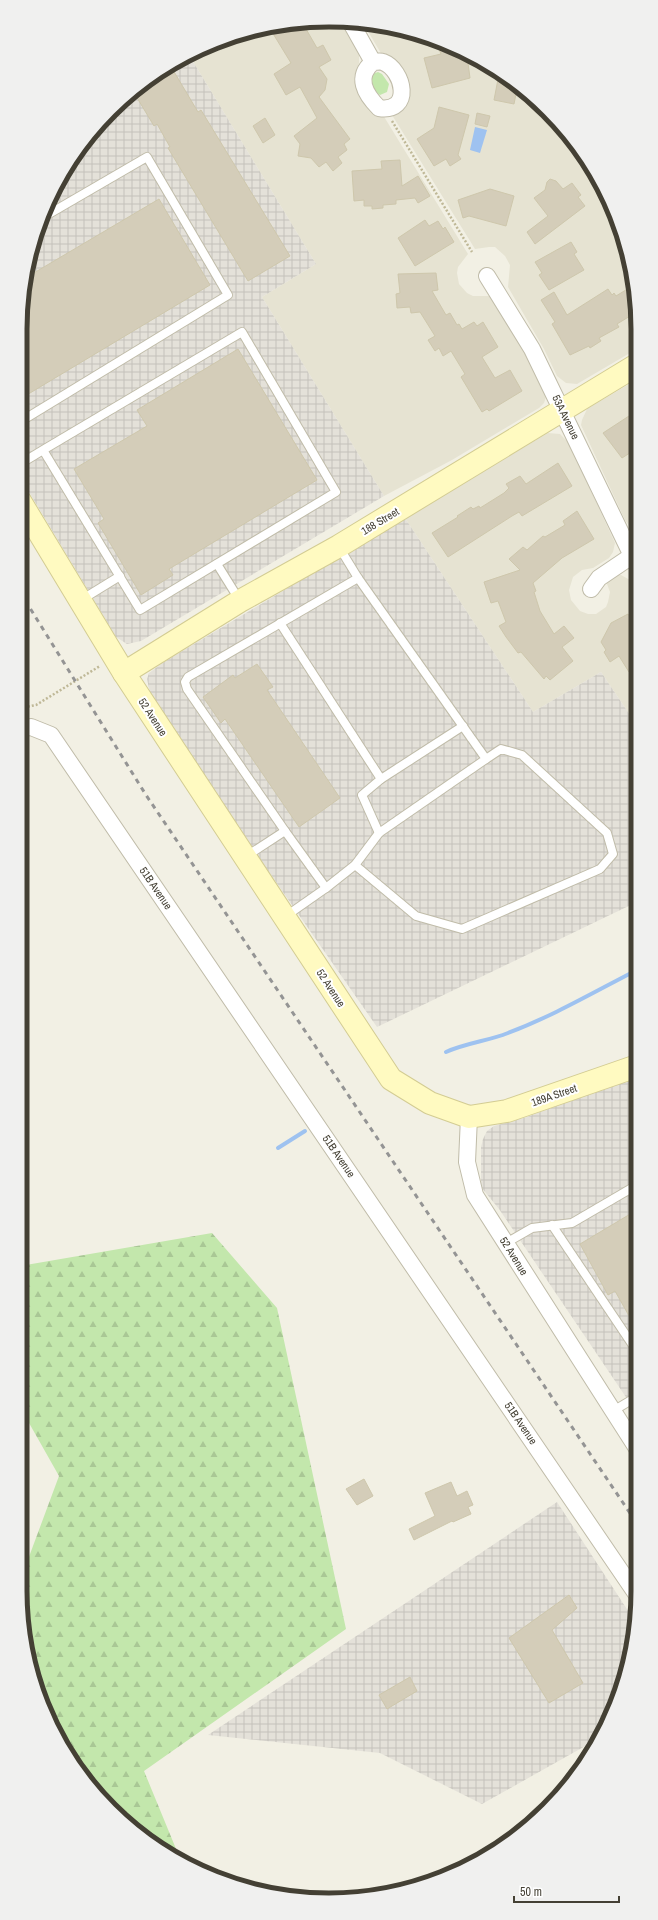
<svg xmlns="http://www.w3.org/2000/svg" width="658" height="1920" viewBox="0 0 658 1920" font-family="'Archivo Narrow',sans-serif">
<defs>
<pattern id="industrial-grid" width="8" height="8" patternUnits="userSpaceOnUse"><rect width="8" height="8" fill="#e4e1d9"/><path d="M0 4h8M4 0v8" fill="none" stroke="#c5c2bb"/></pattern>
<pattern id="forest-firs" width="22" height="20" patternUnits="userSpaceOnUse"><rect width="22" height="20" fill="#c3e7ac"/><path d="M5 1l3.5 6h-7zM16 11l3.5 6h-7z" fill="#a9c795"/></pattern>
</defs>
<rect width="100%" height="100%" fill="#f2f0e4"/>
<g fill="#e6e3d2">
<polygon points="341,21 359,52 359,63 354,77 357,90 369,109 383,115 468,254 458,267 457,273 459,284 467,293 473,296 491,296 499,301 547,394 544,403 539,408 452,460 384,496 262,297 316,264 189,55 229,36 288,23"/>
<polygon points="363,23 409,30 484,62 561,125 606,193 635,288 635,350 577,384 566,383 557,376 544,349 508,287 510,265 505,256 495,247 489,247 475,249 392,115 403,107 382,55"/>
<polygon points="636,380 636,533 632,530 625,520 581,425 582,420 587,409"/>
<polygon points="548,433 560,434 569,443 615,543 613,552 609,558 593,568 582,570 573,577 569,590 571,600 580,611 588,614 596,614 606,607 608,602 610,592 607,584 607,581 616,575 621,575 630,580 636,585 636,724 601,672 533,712 405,518"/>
</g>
<g fill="url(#industrial-grid)">
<polygon points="189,55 316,264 262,297 384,496 141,641 127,644 116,637 20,477 20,329 30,249 52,193 84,141 125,97 174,62"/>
<polygon points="405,518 533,712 601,672 636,724 637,902 377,1027 262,862 150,693 147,679 149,673 164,662"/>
<polygon points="637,1076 638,1415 499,1209 481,1187 481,1147 483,1139 487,1131 494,1126 527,1117"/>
<polygon points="557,1502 634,1620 628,1671 596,1740 482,1804 380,1753 208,1735"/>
</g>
<path fill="#c3e7ac" d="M 378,72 L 382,74 L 389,84 L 387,92 L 380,95 C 372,90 371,84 370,75 Z"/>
<polygon fill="url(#forest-firs)" points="212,1233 277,1308 346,1629 144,1771 181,1861 141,1836 97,1795 43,1709 26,1651 20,1581 59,1476 20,1407 20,1266"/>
<polygon fill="#9ec2f0" points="475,127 487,130 480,153 470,150"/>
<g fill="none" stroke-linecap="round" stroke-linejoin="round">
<g stroke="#9ec2f0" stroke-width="4">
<path d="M 446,1052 C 466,1043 488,1041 508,1033 C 553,1016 594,992 637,970"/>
<polyline points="278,1148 305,1131"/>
</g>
</g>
<g fill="#d4cdb9" stroke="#cec7ac">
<polygon points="302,22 317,48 323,45 331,60 319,67 327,79 325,90 319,97 350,139 344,144 347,150 338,157 342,163 333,171 326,162 319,167 311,158 298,156 300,144 294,136 317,118 300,87 286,95 274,74 291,63 269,27 288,23"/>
<polygon points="447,46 480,60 468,63 470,78 432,88 424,58 441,54 439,49"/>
<polygon points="170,65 198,112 201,110 290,256 248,281 168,148 170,147 157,124 154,126 133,91"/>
<polygon points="499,74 517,89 514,104 494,100"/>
<polygon points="439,107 469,115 458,155 461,159 450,166 446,159 434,166 417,139 434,128"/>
<polygon points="477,113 490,116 487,127 475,124"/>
<polygon points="265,118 275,135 263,143 253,126"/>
<polygon points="400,160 402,186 418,176 430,196 418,203 415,198 396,200 396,204 383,205 383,208 372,209 372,206 364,206 364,200 354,201 352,171 382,169 381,161"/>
<polygon points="550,179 556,181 563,189 572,183 581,195 578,197 585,206 535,244 527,232 548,216 534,198 545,190 547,182"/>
<polygon points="490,189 514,196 506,226 469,216 463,218 458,200"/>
<polygon points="159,199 210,285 25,396 20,387 20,329 27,277"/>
<polygon points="425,220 429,226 438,221 443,229 445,227 454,242 415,266 398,238"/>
<polygon points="571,242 577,252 574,254 584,270 549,290 539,275 542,273 535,262"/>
<polygon points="436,273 438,290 432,291 446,315 450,313 457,325 459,324 462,329 474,322 477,326 483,322 498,347 482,357 495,378 510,370 522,391 489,411 487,409 482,412 461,377 465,374 451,351 443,356 439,348 435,351 428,340 435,336 420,312 411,313 410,307 397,308 396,294 400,293 398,274"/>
<polygon points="634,285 635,313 617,324 619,327 599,338 601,341 590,348 589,346 570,355 552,324 555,322 541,300 554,292 567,315 608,289 612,295 614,293 616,296"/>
<polygon points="238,349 317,480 169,569 173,575 141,595 98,523 104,519 74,469 147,426 137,410"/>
<polygon points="629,416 636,424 636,449 622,458 603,433"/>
<polygon points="558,463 572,486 522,516 519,512 512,516 448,557 432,533 458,517 457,516 471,507 473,509 479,506 480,508 504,493 509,488 506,484 520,476 526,484"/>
<polygon points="577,511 594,539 562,558 533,583 536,591 534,592 540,611 554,634 564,626 574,638 562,647 573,661 550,680 546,676 544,679 521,652 518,653 506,637 499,626 506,622 498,601 491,603 484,582 520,570 509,559 523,547 527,550 543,536 545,537 565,525 563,521"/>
<polygon points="628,614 636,628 636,668 629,672 619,656 610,662 604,652 606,650 601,642 611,623"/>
<polygon points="257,664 273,687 267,690 340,798 299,827 225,719 221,723 203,697 233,675 235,678"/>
<polygon points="637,1210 637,1330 615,1291 608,1295 580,1244"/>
<polygon points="364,1479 373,1496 357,1505 346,1489"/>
<polygon points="451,1482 457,1496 467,1491 473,1505 468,1507 471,1514 453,1522 452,1521 414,1540 409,1529 435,1516 425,1493"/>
<polygon points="569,1595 577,1608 552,1630 583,1683 549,1703 509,1638"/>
<polygon points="410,1677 417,1691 387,1709 379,1695"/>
</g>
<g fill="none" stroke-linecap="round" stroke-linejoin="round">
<g stroke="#c0bca9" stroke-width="10">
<g id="lane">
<polyline points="20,415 23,420 228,295 147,157 42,218"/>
<polyline points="20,464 43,450 242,332 336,492 140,610 43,450"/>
<polyline points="217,564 240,601"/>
<polyline points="81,600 120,576"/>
<polyline points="280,623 381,779 362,795 379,833"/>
<polyline points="381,779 463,726"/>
<polyline points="285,831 187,689 185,682 188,677 358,578"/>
<polyline points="245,857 285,831 326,888"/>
<polyline points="355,865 416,916 462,929 600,869 613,854 607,833 522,755 501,749 486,759"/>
<polyline points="286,916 326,888 355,865 379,833 486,759 358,578 339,547"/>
<polyline points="552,1225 638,1353"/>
<polyline points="506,1243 532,1228 572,1223 637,1185"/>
<polyline points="613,1411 638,1396"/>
</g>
</g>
<g stroke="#c0bca9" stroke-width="18">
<g id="street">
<polyline points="350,21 373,62"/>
<path d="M 373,62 C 376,62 380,61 383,62 C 404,70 413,113 379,108 C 365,94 355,77 373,62 Z"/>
<polyline points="487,276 532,349 636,564"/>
<polyline points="591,589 599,578 636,553"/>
<polyline points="20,729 31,727 51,735 637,1595"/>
<polyline points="469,1117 467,1162 475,1195 638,1450"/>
</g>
</g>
<g stroke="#d3cc93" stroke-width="24">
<g id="secondary">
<polyline points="20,501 124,673 391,1079 430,1103 469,1117 507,1111 637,1066"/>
<polyline points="124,673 240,601 339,546 635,366"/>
</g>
</g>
<g stroke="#bfb897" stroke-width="2.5" stroke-dasharray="2 2" stroke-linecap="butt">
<polyline points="392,121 472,252"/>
<polyline points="20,708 36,705 100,666"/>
</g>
<use href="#lane" stroke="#fff" stroke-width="8"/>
<use href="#street" stroke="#fff" stroke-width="16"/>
<use href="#secondary" stroke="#fffac1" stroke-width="22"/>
<polyline stroke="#949494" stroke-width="3" stroke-dasharray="5 5" stroke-linecap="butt" points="20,592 146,795 638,1525"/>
</g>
<g text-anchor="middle" stroke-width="4" stroke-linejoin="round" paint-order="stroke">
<g font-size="11" fill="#444034" stroke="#fff">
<text transform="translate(566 417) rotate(64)" y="4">53A Avenue</text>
<text transform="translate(380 521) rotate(-31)" y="4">188 Street</text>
<text transform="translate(153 717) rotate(57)" y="4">52 Avenue</text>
<text transform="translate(156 888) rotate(56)" y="4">51B Avenue</text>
<text transform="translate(331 988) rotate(57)" y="4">52 Avenue</text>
<text transform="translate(554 1095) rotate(-19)" y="4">189A Street</text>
<text transform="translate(339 1156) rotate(56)" y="4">51B Avenue</text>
<text transform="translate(514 1256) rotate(58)" y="4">52 Avenue</text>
<text transform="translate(521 1423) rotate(56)" y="4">51B Avenue</text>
</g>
</g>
<path d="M0 0H658V1920H0ZM329 27H329A302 302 0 0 1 631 329V1591A302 302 0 0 1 329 1893H329A302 302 0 0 1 27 1591V329A302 302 0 0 1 329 27Z" fill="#f0f0ef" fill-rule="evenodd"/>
<path fill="none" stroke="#444034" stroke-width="5" d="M329 27H329A302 302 0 0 1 631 329V1591A302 302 0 0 1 329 1893H329A302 302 0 0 1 27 1591V329A302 302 0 0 1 329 27Z"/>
<path d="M514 1896v6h105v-6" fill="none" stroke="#444034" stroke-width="2"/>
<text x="520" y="1896" font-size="12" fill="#444034" stroke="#ffffff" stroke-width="3" paint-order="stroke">50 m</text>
</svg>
